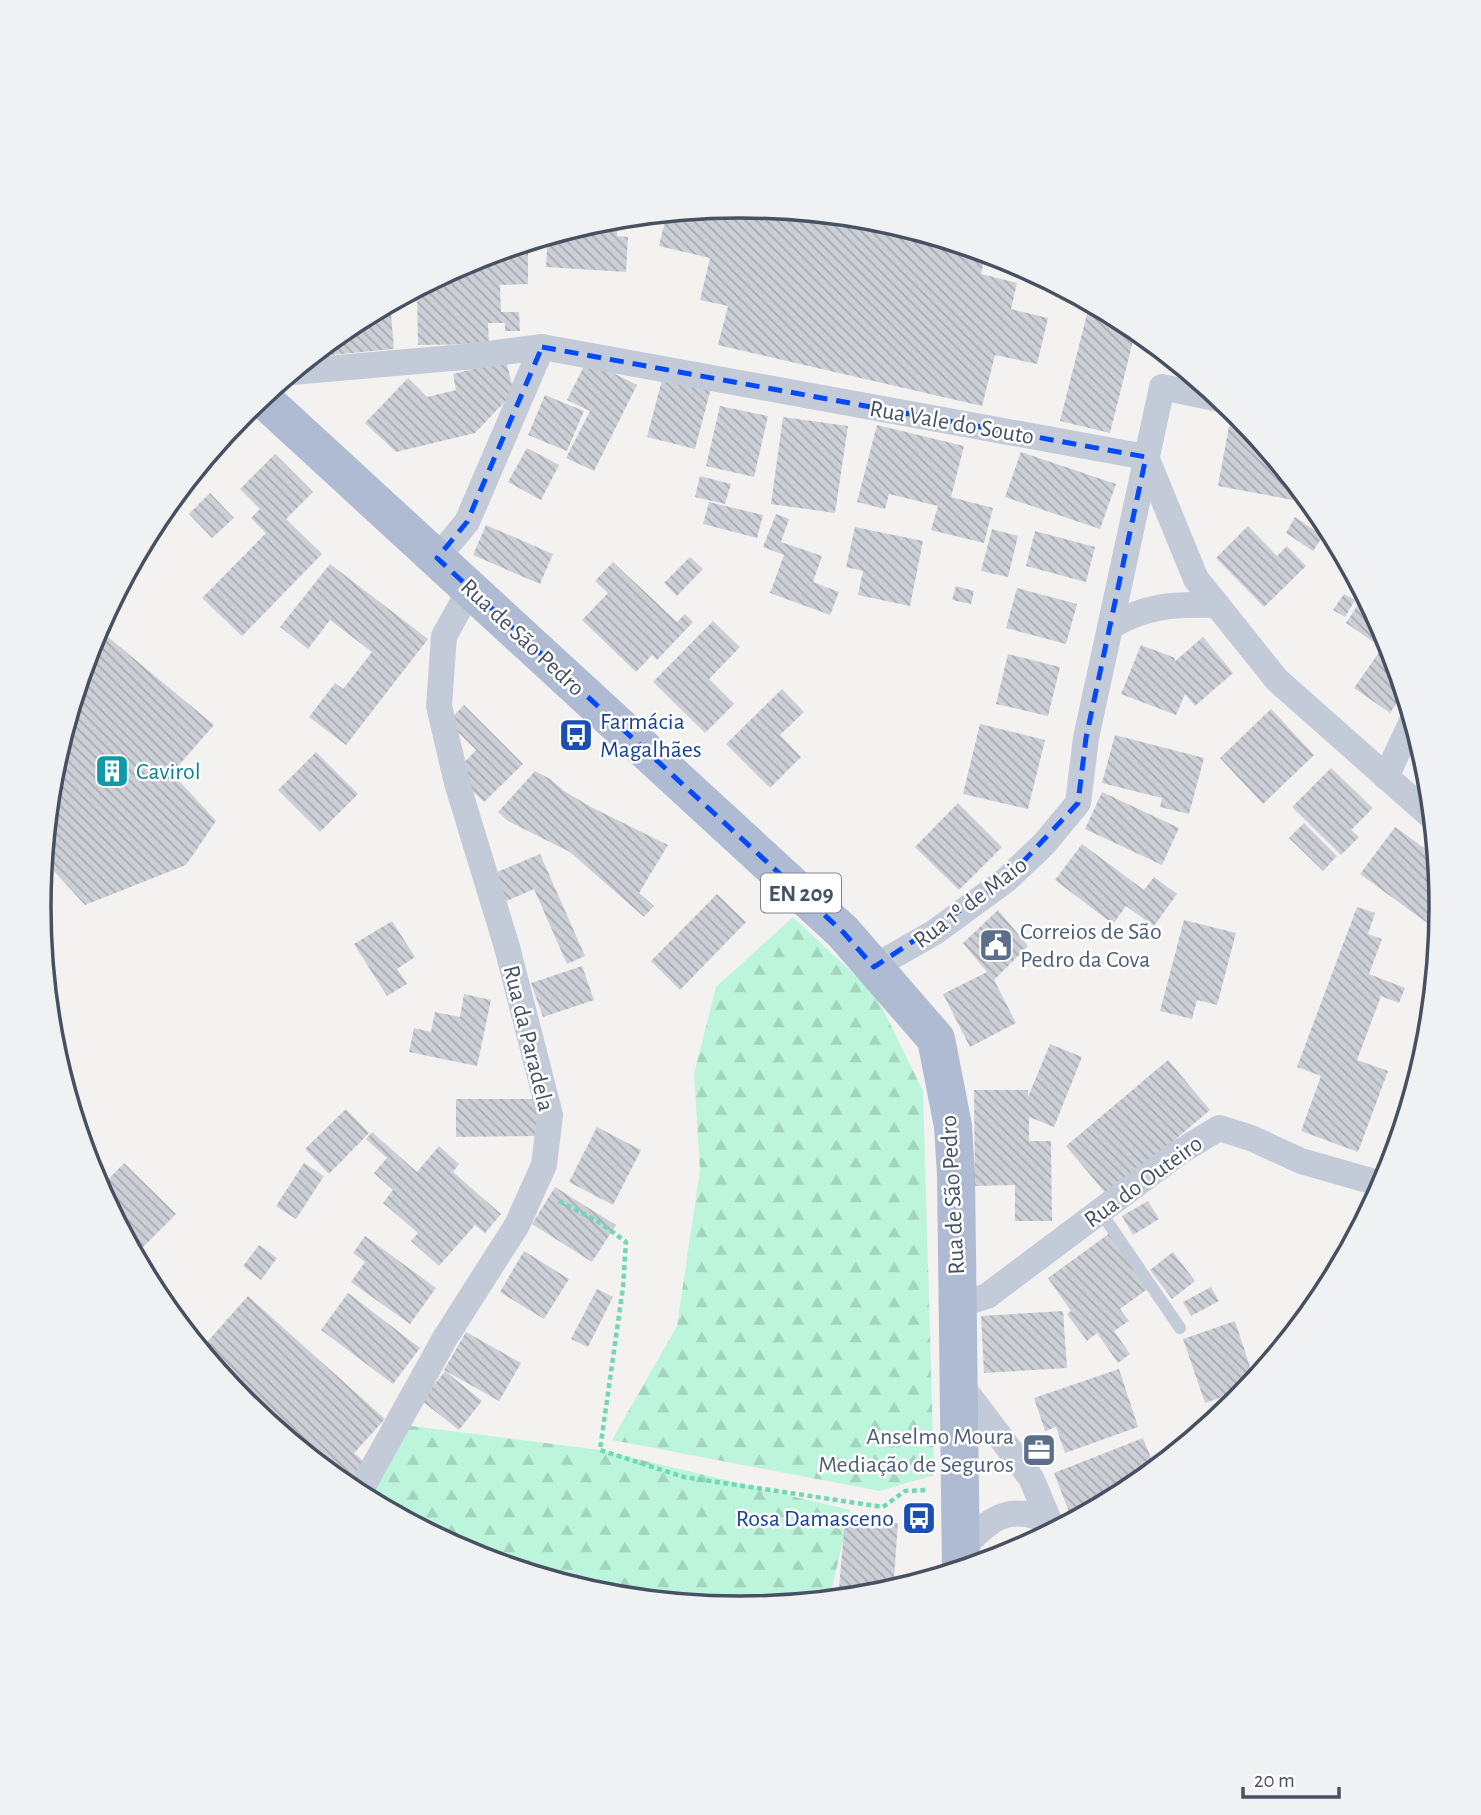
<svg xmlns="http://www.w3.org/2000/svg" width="1481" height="1815" viewBox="0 0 1481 1815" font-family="'Alegreya Sans',sans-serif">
<defs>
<pattern id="forest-firs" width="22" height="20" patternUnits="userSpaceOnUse" patternTransform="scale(1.75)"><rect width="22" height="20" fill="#bcf5db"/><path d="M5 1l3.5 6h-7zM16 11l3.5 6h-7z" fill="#a3d4be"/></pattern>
<pattern id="building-back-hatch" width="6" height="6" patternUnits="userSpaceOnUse" patternTransform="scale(1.75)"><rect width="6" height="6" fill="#cdcfd7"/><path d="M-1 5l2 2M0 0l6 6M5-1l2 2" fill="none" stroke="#a8aab2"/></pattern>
</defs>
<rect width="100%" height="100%" fill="#f4f2f1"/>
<g fill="url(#forest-firs)">
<polygon points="793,917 876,995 923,1091 934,1475 880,1491 612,1440 677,1326 700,1170 694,1074 716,987"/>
<polygon points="396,1424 600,1450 850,1510 829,1601 740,1609 603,1596 471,1556 365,1499"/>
</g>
<g fill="url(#building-back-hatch)">
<polygon points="741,206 857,217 919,232 986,252 981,274 1017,283 1011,309 1048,318 1037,364 995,355 982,406 718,345 728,306 700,300 710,258 659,246 667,213"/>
<polygon points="618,218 617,236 628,237 626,272 546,267 548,236 604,219"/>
<polygon points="528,242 528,284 500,285 501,312 519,312 520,331 505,331 505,323 488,323 489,344 418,345 417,288 472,259"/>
<polygon points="1090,302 1131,324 1152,341 1134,337 1110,433 1060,421"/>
<polygon points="390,303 394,349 310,357 351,324"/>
<polygon points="587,360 637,385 594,471 566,458 590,411 567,400"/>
<polygon points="506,361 514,392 475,433 396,452 365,423 408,378 427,397 456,390 453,374"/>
<polygon points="663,376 711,388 695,449 647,437"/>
<polygon points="545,395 584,411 567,451 528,435"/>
<polygon points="720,406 768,416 754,477 706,466"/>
<polygon points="783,417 848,426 835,513 771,504"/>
<polygon points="239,418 246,426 227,443 223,437"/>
<polygon points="877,425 964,446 951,497 993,508 984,543 931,530 938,506 889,494 885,509 857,502"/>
<polygon points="1229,426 1253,430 1302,490 1299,501 1218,486"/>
<polygon points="527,448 559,465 541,500 508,482"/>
<polygon points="1021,452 1116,484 1100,529 1005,497"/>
<polygon points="275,454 313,492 286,519 322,554 242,636 202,598 266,533 251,518 260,509 240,489"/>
<polygon points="700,476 731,484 725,504 695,497"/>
<polygon points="210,493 234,518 212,538 189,514"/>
<polygon points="709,502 763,515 757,538 703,524"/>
<polygon points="776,514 789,519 781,542 822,556 813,582 839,592 830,615 770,593 784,555 763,547"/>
<polygon points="1295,517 1323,536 1313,551 1286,533"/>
<polygon points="486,525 553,554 540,584 473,555"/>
<polygon points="1248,526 1277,556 1287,546 1306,566 1264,607 1216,558"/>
<polygon points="855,527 923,541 910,606 858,595 863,571 846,567"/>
<polygon points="992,529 1018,536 1008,577 981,571"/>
<polygon points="1035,531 1095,547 1086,582 1026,566"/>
<polygon points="690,557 703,569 677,596 664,583"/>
<polygon points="613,562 677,622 685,614 693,622 657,660 652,655 636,672 582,620 608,593 595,581"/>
<polygon points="330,564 428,639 346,745 309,717 335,683 343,689 372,652 330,620 308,649 280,627"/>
<polygon points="956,586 974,591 971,604 952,600"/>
<polygon points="1017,588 1077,604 1066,644 1006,628"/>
<polygon points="1344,594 1355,600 1345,617 1333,610"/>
<polygon points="1363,597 1369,601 1389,639 1405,691 1390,713 1354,688 1382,648 1346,623"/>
<polygon points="713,621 740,647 709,679 734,704 705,733 653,682"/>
<polygon points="108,637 214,725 172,773 216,821 186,865 85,905 43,859 52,770 75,694"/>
<polygon points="1203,637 1233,673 1195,706 1185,694 1176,715 1121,694 1141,645 1175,658 1174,662"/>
<polygon points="1008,654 1060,667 1048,716 996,704"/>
<polygon points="782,689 804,712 780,735 801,757 770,788 726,744"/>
<polygon points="464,705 523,764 484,802 454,773 476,750 448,722"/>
<polygon points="1271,709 1314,755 1263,804 1220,758"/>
<polygon points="980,724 1045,740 1028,809 963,794"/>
<polygon points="1115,735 1204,758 1189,814 1160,807 1162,798 1102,783"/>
<polygon points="316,752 358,794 320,832 278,790"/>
<polygon points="1331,768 1373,808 1351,830 1359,837 1341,855 1292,807"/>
<polygon points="535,771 550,779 564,791 591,807 668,845 639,893 654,906 644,917 570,852 508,821 498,812"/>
<polygon points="1102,792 1179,828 1162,865 1085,829"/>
<polygon points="958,803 1002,847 959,890 915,847"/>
<polygon points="1304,823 1337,856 1323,871 1289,838"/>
<polygon points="1395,827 1438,858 1442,909 1430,925 1360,874"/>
<polygon points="1082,844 1144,890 1154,877 1177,894 1154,926 1126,906 1113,924 1055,880"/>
<polygon points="540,854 585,956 567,964 534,889 502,903 490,875"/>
<polygon points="717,894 746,922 680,990 651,961"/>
<polygon points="1357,907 1375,913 1368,934 1382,939 1369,974 1405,988 1399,1003 1381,996 1357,1060 1388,1071 1358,1152 1301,1131 1321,1076 1297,1067"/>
<polygon points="998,910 1028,946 994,980 1016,1023 970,1047 943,994 987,972 963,943"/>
<polygon points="1184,920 1236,933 1217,1005 1197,1000 1192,1019 1160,1011"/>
<polygon points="392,921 415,957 397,969 407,984 387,996 354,944"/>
<polygon points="582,966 594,1000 543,1017 531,983"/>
<polygon points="464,994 491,1000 477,1066 409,1052 414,1028 431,1032 435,1012 460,1017"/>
<polygon points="1050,1044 1082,1057 1054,1127 1029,1117 1029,1141 1051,1141 1052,1221 1015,1221 1015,1185 975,1186 974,1090 1028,1090 1028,1097"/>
<polygon points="1168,1060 1210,1110 1108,1196 1066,1146"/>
<polygon points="456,1099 537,1099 537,1136 456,1137"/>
<polygon points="346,1109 369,1133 329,1174 305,1149"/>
<polygon points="597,1127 641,1150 613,1205 569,1182"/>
<polygon points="372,1132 417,1172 439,1146 459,1164 453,1172 501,1214 485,1233 475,1225 439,1266 411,1241 418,1233 383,1203 393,1190 374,1173 387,1158 366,1139"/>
<polygon points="124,1163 176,1214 134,1256 99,1189"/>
<polygon points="304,1163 324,1176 296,1219 276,1206"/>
<polygon points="555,1187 616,1225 592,1262 532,1224"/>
<polygon points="1148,1201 1159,1219 1133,1235 1122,1216"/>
<polygon points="1110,1233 1149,1288 1120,1309 1129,1321 1114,1331 1130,1354 1118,1363 1097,1333 1087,1341 1067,1314 1071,1311 1048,1278"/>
<polygon points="365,1236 436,1288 410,1324 351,1282 365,1262 353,1253"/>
<polygon points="259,1245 277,1258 261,1280 243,1266"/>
<polygon points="1350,1249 1338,1272 1330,1258"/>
<polygon points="524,1251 569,1279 544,1319 500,1292"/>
<polygon points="1173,1252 1195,1281 1172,1299 1150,1270"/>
<polygon points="1211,1287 1219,1301 1191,1316 1183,1302"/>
<polygon points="597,1289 613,1297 588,1347 571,1339"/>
<polygon points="348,1293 420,1348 393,1384 321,1330"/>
<polygon points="248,1296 385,1419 354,1453 369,1466 348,1489 244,1404 200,1350"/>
<polygon points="1063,1311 1067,1368 984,1373 981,1316"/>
<polygon points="1235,1321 1255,1382 1251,1387 1205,1403 1183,1339"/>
<polygon points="466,1332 521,1363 499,1401 444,1370"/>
<polygon points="1119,1369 1138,1427 1065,1453 1056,1427 1045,1431 1034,1398"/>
<polygon points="445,1371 482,1401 459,1430 422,1401"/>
<polygon points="1143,1438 1156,1470 1150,1475 1097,1496 1101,1507 1073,1522 1054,1473"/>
<polygon points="845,1519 898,1523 893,1591 877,1596 838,1600"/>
</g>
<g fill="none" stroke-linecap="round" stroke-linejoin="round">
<polyline stroke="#70d8b5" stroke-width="4.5" stroke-dasharray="5 3.5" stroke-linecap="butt" points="559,1201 599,1222 626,1242 623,1287 600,1450 684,1477 883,1507 905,1491 927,1490"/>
<polyline stroke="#c4cbd8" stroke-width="12" points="1100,1211 1180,1328"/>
<g stroke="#c4cbd8" stroke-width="26">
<polyline points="292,372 464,357 542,347 1146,457"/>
<polyline points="1146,457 1196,579 1217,605 1277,680 1434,819"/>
<polyline points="437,558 467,522 542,347"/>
<path d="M 1110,627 C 1145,605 1176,604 1217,605"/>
<polyline points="1386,777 1413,719"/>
<polyline points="874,967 935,932 1006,880 1044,844 1078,803 1086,738 1162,387 1224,400"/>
<polyline points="956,1306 987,1296 1178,1153 1219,1128 1251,1138 1301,1161 1385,1185"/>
<polyline points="958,1381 1031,1478 1054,1532"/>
<polyline points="358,1495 445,1338 517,1225 544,1165 550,1115 507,947 457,783 439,706 444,636 463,602 473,591"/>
<path d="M 962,1549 C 989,1519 1009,1502 1050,1522"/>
</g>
<polyline stroke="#aebbd3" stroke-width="38" points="261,397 843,932 936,1039 953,1126 956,1174 961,1571"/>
</g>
<path fill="none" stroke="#0349fc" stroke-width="5" stroke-dasharray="14 9" stroke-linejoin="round" d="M 542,347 L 1146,457 L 1086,738 L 1078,803 L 1006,880 L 874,967 L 843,932 L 437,558 L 467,522 Z"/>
<defs>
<g id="bus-square" transform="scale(1.75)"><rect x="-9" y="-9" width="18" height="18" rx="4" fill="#1a4fb4" stroke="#fff"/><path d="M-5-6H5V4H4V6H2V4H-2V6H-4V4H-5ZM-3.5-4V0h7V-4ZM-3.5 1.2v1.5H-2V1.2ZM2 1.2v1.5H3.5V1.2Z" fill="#fff"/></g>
<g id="building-square" transform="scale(1.75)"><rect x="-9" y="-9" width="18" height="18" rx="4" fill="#0f9aa8" stroke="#fff"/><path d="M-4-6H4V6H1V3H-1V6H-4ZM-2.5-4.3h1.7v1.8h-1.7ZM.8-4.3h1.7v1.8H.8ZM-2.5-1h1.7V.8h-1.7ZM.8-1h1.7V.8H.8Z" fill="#fff"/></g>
<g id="civic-square" transform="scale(1.75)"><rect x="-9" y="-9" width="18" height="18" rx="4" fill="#5c6f8a" stroke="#fff"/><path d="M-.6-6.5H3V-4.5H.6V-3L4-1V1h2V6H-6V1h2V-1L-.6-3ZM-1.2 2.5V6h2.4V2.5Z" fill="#fff"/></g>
<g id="office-square" transform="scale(1.75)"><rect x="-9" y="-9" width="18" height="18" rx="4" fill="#5c6f8a" stroke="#fff"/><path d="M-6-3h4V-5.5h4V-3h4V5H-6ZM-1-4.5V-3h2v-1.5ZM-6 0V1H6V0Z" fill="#fff"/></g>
</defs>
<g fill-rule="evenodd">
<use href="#bus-square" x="576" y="735"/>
<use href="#building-square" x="112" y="771"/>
<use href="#civic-square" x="996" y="945"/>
<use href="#office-square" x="1039" y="1450"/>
<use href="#bus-square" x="919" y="1518"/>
</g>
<g text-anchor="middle" stroke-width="5" stroke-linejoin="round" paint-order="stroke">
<rect fill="#fff" stroke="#7e8591" stroke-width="2" x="761" y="873.5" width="80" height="39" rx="5"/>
<g font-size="23" font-weight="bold" fill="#475162">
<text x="801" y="901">EN 209</text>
</g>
<g font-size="24" fill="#475162" stroke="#fff">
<text transform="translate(952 422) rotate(10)" y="8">Rua Vale do Souto</text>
<text transform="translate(523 637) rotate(43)" y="8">Rua de São Pedro</text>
<text transform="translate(970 902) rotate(-37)" y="8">Rua 1º de Maio</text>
<text transform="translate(529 1038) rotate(76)" y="8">Rua da Paradela</text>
<text transform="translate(1143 1181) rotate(-36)" y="8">Rua do Outeiro</text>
<text transform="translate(952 1195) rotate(-93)" y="8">Rua de São Pedro</text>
</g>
<g font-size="24" fill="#164399" stroke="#fff" text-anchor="start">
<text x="600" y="729">Farmácia<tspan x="600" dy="28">Magalhães</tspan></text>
<text x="894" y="1526" text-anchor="end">Rosa Damasceno</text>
</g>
<g font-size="24" fill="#0d838f" stroke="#fff" text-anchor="start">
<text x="136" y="779">Cavirol</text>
</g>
<g font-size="24" fill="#4e5e75" stroke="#fff" text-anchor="start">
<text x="1020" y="939">Correios de São<tspan x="1020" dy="28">Pedro da Cova</tspan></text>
<text x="1014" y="1444" text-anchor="end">Anselmo Moura<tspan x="1014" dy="28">Mediação de Seguros</tspan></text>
</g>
</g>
<path d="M0 0H1481V1815H0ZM51 907a689 689 0 1 1 1378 0a689 689 0 1 1-1378 0Z" fill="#f0f1f2" fill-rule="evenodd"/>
<path fill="none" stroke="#475162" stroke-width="3.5" d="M51 907a689 689 0 1 1 1378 0a689 689 0 1 1-1378 0Z"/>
<path d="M1243 1787v10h96v-10" fill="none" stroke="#475162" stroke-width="3.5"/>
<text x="1254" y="1787" font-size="21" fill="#475162" stroke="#ffffff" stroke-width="5" paint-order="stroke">20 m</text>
</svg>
